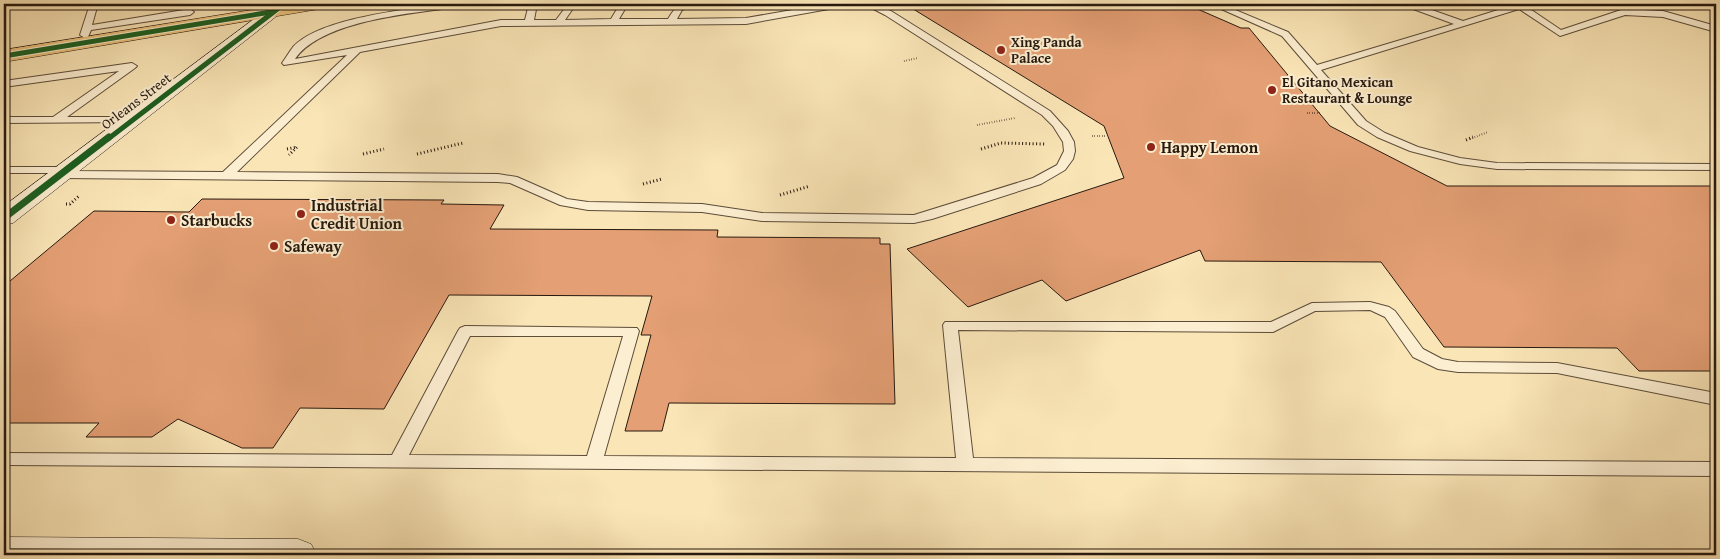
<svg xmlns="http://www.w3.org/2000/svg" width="1720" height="559" viewBox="0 0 1720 559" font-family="'Gentium Book Plus',serif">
<rect width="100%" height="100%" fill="#fae5b6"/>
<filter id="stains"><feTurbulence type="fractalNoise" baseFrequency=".004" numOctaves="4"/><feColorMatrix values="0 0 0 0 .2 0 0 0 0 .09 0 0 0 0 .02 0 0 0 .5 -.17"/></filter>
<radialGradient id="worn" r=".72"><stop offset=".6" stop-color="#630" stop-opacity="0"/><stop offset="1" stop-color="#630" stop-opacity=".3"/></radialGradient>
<g fill="#e49f74" stroke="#27190f">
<polygon points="905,4 1186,4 1241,28 1249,28 1330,126 1447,186 1716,186 1716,371 1639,371 1617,348 1444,347 1381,262 1205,261 1200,250 1066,301 1042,280 968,307 907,249 1124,178 1104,126"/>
<polygon points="202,199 444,200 441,204 504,205 490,229 718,230 717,237 880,238 880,244 890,244 895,404 669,403 662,431 625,431 651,335 641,335 652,296 449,295 384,409 300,408 273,448 242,448 178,419 152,437 86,437 99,423 4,423 4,286 94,211 189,212"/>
</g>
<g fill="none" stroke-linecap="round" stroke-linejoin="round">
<g stroke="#5c4c39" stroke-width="2">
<g id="lane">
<polygon points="90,4 113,4 109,7 97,7 92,25 190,9 194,12 190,15 91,30 88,37 85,38 80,35"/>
<path d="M 443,4 L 462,4 L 458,7 C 414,13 322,20 295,59 L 501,20 L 525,20 L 529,4 L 537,4 L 534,20 L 556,20 L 568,4 L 576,4 L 565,20 L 611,19 L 620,4 L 628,4 L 619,19 L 668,19 C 675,7 680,3 694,4 L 682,10 L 677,19 L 746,18 L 827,4 L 844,4 L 840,7 L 746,24 L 501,26 L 360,52 L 237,172 L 498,174 L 517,177 L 567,199 L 588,202 L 702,204 L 762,213 L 914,215 L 1033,178 L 1057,165 L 1064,151 L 1063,142 L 1053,126 L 1042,115 L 885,15 L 864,4 L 874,4 L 891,11 L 1050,111 L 1068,131 L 1074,142 L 1075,151 L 1073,159 L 1065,170 L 1041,184 L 932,219 L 914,223 L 762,221 L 702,212 L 588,210 L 560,205 L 510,183 L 498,182 L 60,178 L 56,176 L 54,173 L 4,173 L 4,167 L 66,167 L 70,168 L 71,171 L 223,172 L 347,55 L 284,65 L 282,63 C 286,58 289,52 293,47 C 320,18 404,10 443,4 Z"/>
<polygon points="1210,4 1221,4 1288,32 1317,65 1454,24 1405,6 1404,4 1415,4 1463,21 1517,4 1531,4 1527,7 1561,30 1624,9 1663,11 1716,26 1716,32 1663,17 1625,15 1560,36 1519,9 1321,70 1366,121 1385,133 1418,147 1460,158 1497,163 1716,164 1716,170 1497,169 1460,164 1410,151 1377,137 1358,125 1282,36"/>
<polygon points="132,63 137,66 135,68 67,117 131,117 135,118 136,120 135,122 4,123 4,117 53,117 119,71 4,87 4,81"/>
<path d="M 1370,302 L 1389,307 L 1395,311 L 1423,349 L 1442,359 L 1458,362 L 1557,363 L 1716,393 L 1716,405 L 1557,373 L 1458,372 L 1438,369 L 1413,357 L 1385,317 L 1370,310 L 1315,311 L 1273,332 L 958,330 L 973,458 L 1716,462 L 1716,476 L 4,465 L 4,453 L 392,455 L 458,331 L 460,328 L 465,326 L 637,328 L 639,331 L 604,456 L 956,458 L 943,325 L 945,322 L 1271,322 L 1312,303 ZM 470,336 L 623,336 L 587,456 L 409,455 Z"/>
</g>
</g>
<g stroke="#27190f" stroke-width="1">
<g id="secondary">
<polygon points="274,4 292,4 13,223 4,225 4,206"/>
<polygon points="4,537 298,539 311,544 317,555 4,555"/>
</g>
</g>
<g stroke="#27190f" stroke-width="1">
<polygon id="primary" points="289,4 327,4 325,8 319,9 4,62 4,50"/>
</g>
<g stroke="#27190f" stroke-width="2" stroke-dasharray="0.5 2" stroke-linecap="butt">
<polyline points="904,61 918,58"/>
<polyline points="1371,101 1385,96"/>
<polyline points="1307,113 1322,113"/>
<polyline points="977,125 1015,118"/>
<polyline points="1092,136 1105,136"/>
<polyline points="1470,139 1488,132"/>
</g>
<g stroke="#27190f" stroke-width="3" stroke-dasharray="1 2.5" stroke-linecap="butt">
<polyline points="1466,140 1473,137"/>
<polyline points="287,149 297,147 289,155"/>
<polyline points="981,149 1001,143 1045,144"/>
<polyline points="363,154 384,149"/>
<polyline points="417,154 463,143"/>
<polyline points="643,184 662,179"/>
<polyline points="780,195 810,186"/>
<polyline points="66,204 70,204 79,196"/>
</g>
<use href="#lane" fill="#fceed0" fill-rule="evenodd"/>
<use href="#secondary" fill="#fceed0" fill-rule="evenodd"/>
<use href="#primary" fill="#edc27b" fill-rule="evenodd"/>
<g stroke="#fceed0" stroke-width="7">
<g id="cycleway-far2">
<polyline points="4,56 271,12"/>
<polyline points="108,139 284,4"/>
</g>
</g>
<g stroke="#fceed0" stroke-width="10">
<polyline id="cycleway-far1" points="4,218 109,137"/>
</g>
<g stroke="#fceed0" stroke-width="12">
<polyline id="cycleway" points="4,553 298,555"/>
</g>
<use href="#cycleway-far2" stroke="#1b5e20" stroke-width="5"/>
<use href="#cycleway-far1" stroke="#1b5e20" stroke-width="7"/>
<use href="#cycleway" stroke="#1b5e20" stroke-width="9"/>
</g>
<g fill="#8f2418" stroke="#fceed0" stroke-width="2">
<circle cx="1001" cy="50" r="5"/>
<circle cx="1272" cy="90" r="5"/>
<circle cx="1151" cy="147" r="5"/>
<circle cx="301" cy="214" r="5"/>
<circle cx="171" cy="220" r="5"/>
<circle cx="274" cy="246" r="5"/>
</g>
<g text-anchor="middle" stroke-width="4" stroke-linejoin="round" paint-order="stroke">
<g font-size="14" font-weight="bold" fill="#27190f" stroke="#fceed0" text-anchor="start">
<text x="1011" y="47">Xing Panda<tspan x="1011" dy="16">Palace</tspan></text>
<text x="1282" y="87">El Gitano Mexican<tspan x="1282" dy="16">Restaurant &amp; Lounge</tspan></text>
</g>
<g font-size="14" fill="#27190f" stroke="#fceed0">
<text transform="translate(136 101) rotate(-37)" y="5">Orleans Street</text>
</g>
<g font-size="16" font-weight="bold" fill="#27190f" stroke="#fceed0" text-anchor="start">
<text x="1161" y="153">Happy Lemon</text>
<text x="311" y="211">Industrial<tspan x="311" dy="18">Credit Union</tspan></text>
<text x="181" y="226">Starbucks</text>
<text x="284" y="252">Safeway</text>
</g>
</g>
<rect width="1720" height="559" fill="none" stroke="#fae5b6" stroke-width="20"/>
<rect x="5" y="5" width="1710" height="549" fill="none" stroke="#27190f" stroke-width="2.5"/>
<rect x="10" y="10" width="1700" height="539" fill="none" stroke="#27190f"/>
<rect width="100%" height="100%" filter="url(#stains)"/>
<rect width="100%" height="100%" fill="url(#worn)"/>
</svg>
